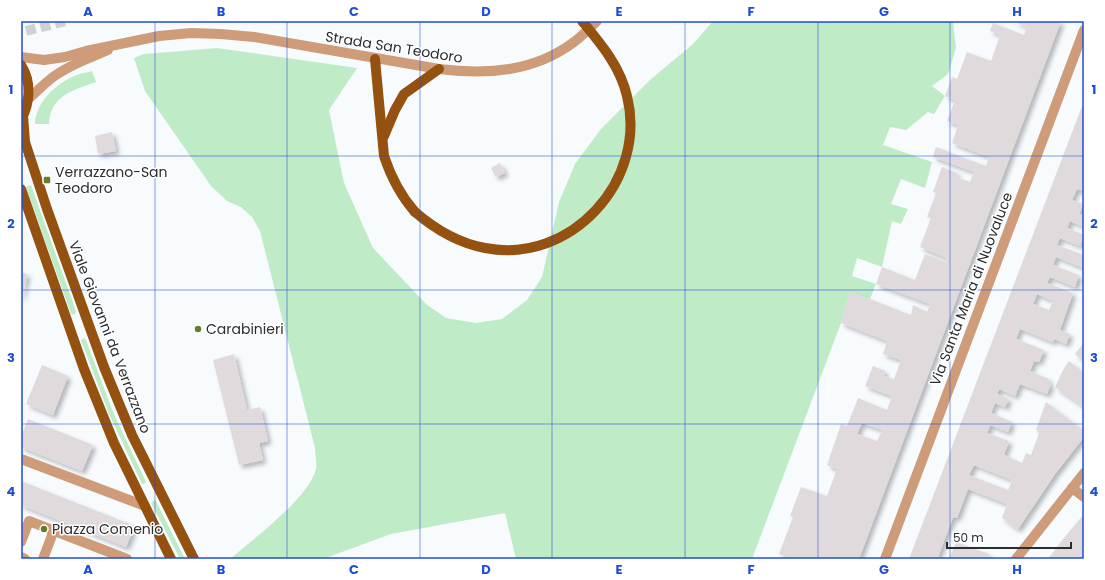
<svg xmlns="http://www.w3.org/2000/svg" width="1105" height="580" viewBox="0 0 1105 580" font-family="Poppins,sans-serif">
<defs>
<filter id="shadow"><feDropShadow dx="3.5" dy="3.5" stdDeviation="2" flood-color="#0004"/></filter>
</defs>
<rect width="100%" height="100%" fill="#f7fbfe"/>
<g fill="#bfebc7">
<path d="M 713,21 L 953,21 L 956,48 L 948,74 L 932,86 L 945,96 L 934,114 L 928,112 L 906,130 L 890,127 L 883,145 L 932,162 L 925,188 L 901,179 L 891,204 L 908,209 L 901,224 L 892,221 L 882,267 L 857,258 L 852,276 L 876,284 L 870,299 L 850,292 L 841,323 L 752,559 L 516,559 L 505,513 L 391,534 L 323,559 L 230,559 C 253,539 309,498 316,469 C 317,463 315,454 315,448 L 260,231 L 252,217 L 241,207 L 227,201 L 211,186 L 145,91 L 134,58 L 144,54 L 217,48 L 357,68 L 329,110 L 344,183 L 373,248 L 426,304 L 446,318 L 476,323 L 502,319 L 527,300 L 542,277 L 559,202 L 575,164 L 601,129 L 650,80 L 693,44 Z"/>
<path d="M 92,71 L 96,82 C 73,90 50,96 49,124 L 35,124 C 36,103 53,87 70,78 C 77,74 85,73 92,71 Z"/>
<polygon points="31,185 76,311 75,315 71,314 70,311 26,187"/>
<polygon points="84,338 86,340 113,412 146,482 144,484 142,484 109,414 82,343 81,340"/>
<polygon points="154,500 156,501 185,559 180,559 151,503"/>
</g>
<g fill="#e0dadc" fill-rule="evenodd" filter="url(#shadow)">
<path d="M 1013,21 L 1061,21 L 859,559 L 788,559 L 788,557 L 779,554 L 793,517 L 790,516 L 801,487 L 827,496 L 837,469 L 827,465 L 841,424 L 847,426 L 858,398 L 887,410 L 892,396 L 865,386 L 873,366 L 885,371 L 884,376 L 894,379 L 901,360 L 883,354 L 887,341 L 841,323 L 850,292 L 870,299 L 911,315 L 913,305 L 927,312 L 930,304 L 876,284 L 882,267 L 915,280 L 925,254 L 946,262 L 947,258 L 920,247 L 931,218 L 927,217 L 936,193 L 933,192 L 942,167 L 957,173 L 956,177 L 970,182 L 974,172 L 933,157 L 936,147 L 986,166 L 989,157 L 952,143 L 958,125 L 947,121 L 955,100 L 945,96 L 952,77 L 957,79 L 967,52 L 991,61 L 1000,35 L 990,31 L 993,23 L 1024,35 L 1027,27 ZM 862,423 L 882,430 L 877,441 L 857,434 Z"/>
<path d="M 1084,101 L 1084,162 L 1083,165 L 1084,165 L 1084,191 L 1077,189 L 1072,200 L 1083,204 L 1079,214 L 1084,216 L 1084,227 L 1070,221 L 1067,228 L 1084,235 L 1084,236 L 1080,246 L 1060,238 L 1057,245 L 1084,255 L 1084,268 L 1056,257 L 1053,265 L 1079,275 L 1075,287 L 1050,277 L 1047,283 L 1073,293 L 1060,330 L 1070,334 L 1066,344 L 1054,339 L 1053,342 L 1020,329 L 1016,339 L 1044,350 L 1039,362 L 1034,361 L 1030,371 L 1049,379 L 1048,383 L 1051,384 L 1047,394 L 1020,384 L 1015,396 L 999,389 L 997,394 L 1009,399 L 1005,407 L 995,403 L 991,413 L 1012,422 L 1008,432 L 990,425 L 987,433 L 1009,441 L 1004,455 L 1022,463 L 1026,453 L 1031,455 L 1039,433 L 1036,430 L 1046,402 L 1084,431 L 1084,437 L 1055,474 L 1018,529 L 1002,518 L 1007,504 L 968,489 L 957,518 L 953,517 L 938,557 L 943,559 L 909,559 ZM 1037,294 L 1053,301 L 1049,310 L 1033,304 ZM 974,465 L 1012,480 L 1008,490 L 969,475 Z"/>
<polygon points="112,132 116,151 98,154 95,136"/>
<polygon points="500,163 505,173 496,177 491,168"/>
<polygon points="21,272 27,274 22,298 21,298"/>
<polygon points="1082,345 1084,346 1084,362 1075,354"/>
<polygon points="234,354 247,410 260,407 268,441 259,443 263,460 239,465 213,360"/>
<polygon points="1069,361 1084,373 1084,407 1055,387 1063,370"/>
<polygon points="42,365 68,376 53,415 26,404"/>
<polygon points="28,419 93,445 82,471 21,447 21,437"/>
<polygon points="21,481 135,526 126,547 21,505"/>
<polygon points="1084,514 1084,559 1048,559 1063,539"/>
<polygon points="956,542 989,554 988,559 949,559"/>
</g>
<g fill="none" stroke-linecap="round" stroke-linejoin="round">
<polyline stroke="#ced2d4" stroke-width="10" stroke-dasharray="10 5" stroke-linecap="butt" points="26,31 65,21"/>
<g stroke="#ce9c79" stroke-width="10">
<path d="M 21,57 L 44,60 L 65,57 L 86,51 L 159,36 L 191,33 L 221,34 L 254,37 L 439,69 C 487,75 534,72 574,42 C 582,36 590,28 597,21"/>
<path d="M 27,100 C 38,91 47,80 59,73 C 74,63 92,57 108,50"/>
<polyline points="21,459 145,506"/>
<polyline points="1072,488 1084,497"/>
<polyline points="21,542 29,521 127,559"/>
<polyline points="21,557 25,559"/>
<polyline points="43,559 54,530"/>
<polyline points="885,559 1084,30"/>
<polyline points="1016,559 1084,473"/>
</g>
<g stroke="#95510f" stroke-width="10">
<path d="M 375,59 L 384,156 C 391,177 400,195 415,212"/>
<path d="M 21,65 C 32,82 30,103 21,120"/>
<polyline points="23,116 25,142 47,209 104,367 132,435 194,559"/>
<polyline points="384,136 395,110 404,94 439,69"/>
<polyline points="21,189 84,369 114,443 171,559"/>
</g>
<path stroke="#95510f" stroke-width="10" d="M 415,212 C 436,230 458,243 485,248 C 571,265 648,180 627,96 C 620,66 601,44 582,21"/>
</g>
<path fill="none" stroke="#1d4ed8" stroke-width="1" stroke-opacity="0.55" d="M 155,21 L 155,559M 287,21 L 287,559M 420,21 L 420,559M 552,21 L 552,559M 685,21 L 685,559M 818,21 L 818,559M 950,21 L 950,559M 21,156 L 1084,156M 21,290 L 1084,290M 21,424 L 1084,424"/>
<g fill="#667d2e" stroke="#fff" stroke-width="1.5">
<rect x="43" y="176" width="8" height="8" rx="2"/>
<circle cx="198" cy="329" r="4"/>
<circle cx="44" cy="529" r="4"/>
</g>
<g text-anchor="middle" stroke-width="3" stroke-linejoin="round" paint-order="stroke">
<g font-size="14" fill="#2b2c2e" stroke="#fff">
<text transform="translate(394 47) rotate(9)" y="5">Strada San Teodoro</text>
<text transform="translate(971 289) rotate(-69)" y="5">Via Santa Maria di Nuovaluce</text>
<text transform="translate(110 337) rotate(69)" y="5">Viale Giovanni da Verrazzano</text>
</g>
<g font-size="14" fill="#2b2c2e" stroke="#fff" text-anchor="start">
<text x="55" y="177">Verrazzano-San<tspan x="55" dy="16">Teodoro</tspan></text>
<text x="206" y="334">Carabinieri</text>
<text x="52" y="534">Piazza Comenio</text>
</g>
</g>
<rect width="1105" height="580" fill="none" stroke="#ffffff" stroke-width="44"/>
<path d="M947 542v6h124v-6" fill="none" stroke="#2b2c2e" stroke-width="2"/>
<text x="953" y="542" font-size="12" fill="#2b2c2e" stroke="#ffffff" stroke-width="3" paint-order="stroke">50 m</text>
<rect x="22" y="22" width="1061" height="536" fill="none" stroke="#1d4ed8" stroke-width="1.5"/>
<g font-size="13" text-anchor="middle" font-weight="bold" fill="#1d4ed8">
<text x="88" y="16">A</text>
<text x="221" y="16">B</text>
<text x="354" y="16">C</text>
<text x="486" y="16">D</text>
<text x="619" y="16">E</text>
<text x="751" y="16">F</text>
<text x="884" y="16">G</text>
<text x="1017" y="16">H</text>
<text x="11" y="94">1</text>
<text x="1094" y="94">1</text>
<text x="11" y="228">2</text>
<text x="1094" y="228">2</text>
<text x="11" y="362">3</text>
<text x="1094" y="362">3</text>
<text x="11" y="496">4</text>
<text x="1094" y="496">4</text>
<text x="88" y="574">A</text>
<text x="221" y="574">B</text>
<text x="354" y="574">C</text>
<text x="486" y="574">D</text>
<text x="619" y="574">E</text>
<text x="751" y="574">F</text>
<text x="884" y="574">G</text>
<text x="1017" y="574">H</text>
</g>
</svg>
